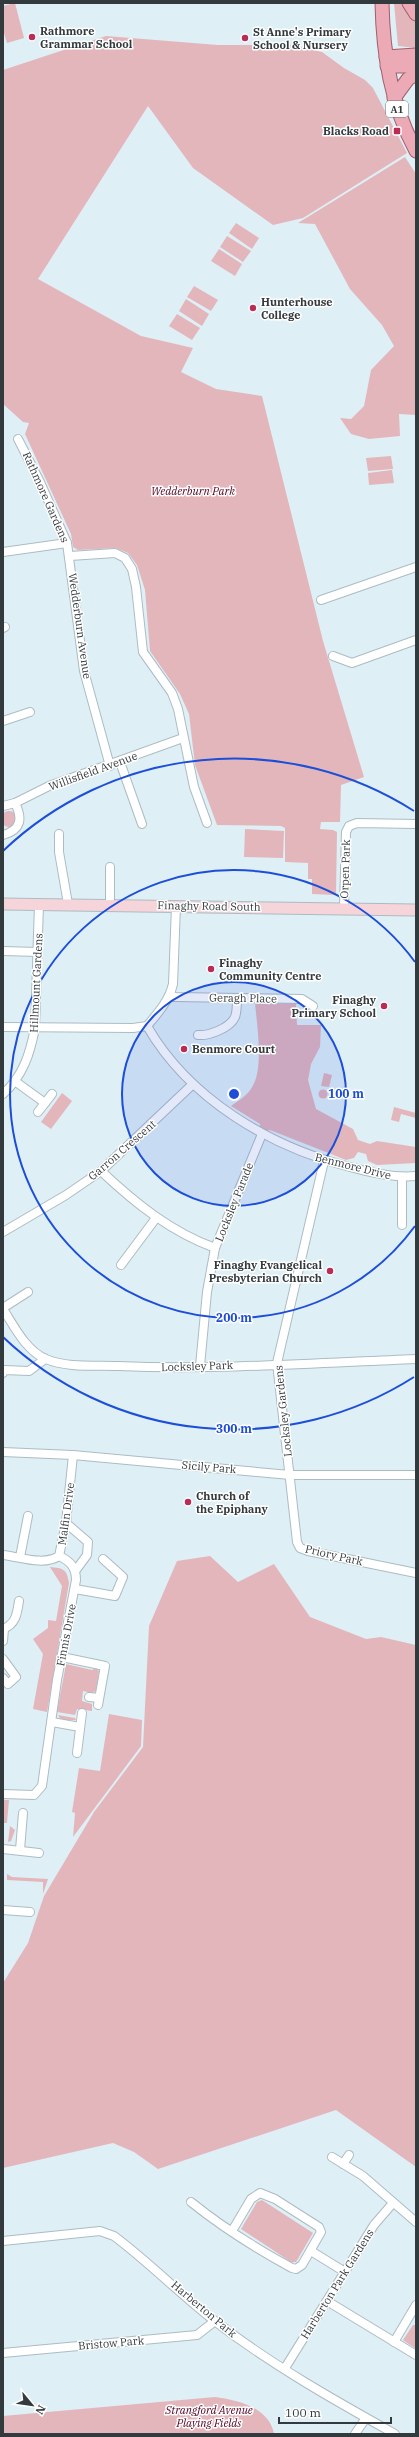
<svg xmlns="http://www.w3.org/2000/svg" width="419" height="2437" viewBox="0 0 419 2437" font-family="'IBM Plex Serif',serif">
<rect width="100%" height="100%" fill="#dfeff6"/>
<g fill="#e3b6bc">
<polygon points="15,3 24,38 7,43 3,30 3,6"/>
<polygon points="394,3 405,3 416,20 416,48 398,46"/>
<polygon points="106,36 218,45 293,45 322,52 344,68 365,80 373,88 407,153 303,218 273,225 193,168 148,106 38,279 141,336 193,348 181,372 216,389 262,396 323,641 364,777 341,785 340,822 321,822 320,829 333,830 337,832 336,895 312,894 312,879 308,879 308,863 285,862 285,828 281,826 217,825 195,765 189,714 180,694 150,651 145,590 137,565 128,553 116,548 78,550 73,547 71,534 25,434 29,423 23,422 3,404 3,70"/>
<polygon points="405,157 416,174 416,415 399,414 400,436 369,439 351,434 340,418 351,419 364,406 371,370 394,346 382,325 350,289 315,224 298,223"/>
<polygon points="236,223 259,238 252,249 229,233"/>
<polygon points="227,236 251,251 243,262 220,247"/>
<polygon points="219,249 242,264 235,276 211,261"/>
<polygon points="194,286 218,300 211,311 187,297"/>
<polygon points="186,299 209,314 202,326 179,311"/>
<polygon points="177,314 200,328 192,340 169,326"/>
<polygon points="391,456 393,469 368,471 366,458"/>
<polygon points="392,470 394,483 369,485 368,473"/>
<circle cx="9" cy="819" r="8"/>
<polygon points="245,829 284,831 283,858 244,857"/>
<path d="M 255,1003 L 296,1004 L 297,1025 L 321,1025 L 320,1047 L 311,1064 L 308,1080 L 316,1109 L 353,1129 L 358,1140 L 370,1144 L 377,1141 L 416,1147 L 416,1163 L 377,1165 L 368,1161 L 366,1154 L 358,1152 L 354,1158 L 346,1160 L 270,1130 L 267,1131 L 260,1127 L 260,1124 L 231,1106 C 238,1101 248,1095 252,1087 C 264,1069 257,1025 255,1003 Z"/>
<polygon points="324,1073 332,1075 329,1087 321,1086"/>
<circle cx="323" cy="1094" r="4.5"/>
<polygon points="62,1093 72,1101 51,1129 41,1122"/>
<polygon points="394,1107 416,1113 416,1118 401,1114 399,1122 391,1120"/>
<polygon points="210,1556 238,1582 274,1564 310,1617 366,1639 381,1637 416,1645 416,2167 336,2110 158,2169 134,2152 113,2143 3,2168 3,1983 28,1943 44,1896 94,1812 143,1747 149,1626 177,1561"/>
<path d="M 50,1567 C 63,1568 67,1569 69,1583 L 47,1712 L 33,1709 L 43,1654 L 33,1639 L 48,1628 L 48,1620 L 56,1621 L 62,1586 Z"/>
<polygon points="66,1664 92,1670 96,1668 99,1671 96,1691 92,1693 83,1691 82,1701 92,1704 92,1711 77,1709 75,1715 57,1712"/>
<polygon points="109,1714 142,1720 141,1746 73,1837 75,1813 72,1812 79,1768 100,1771"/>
<polygon points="58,1715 75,1718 76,1720 61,1720"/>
<polygon points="3,1800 9,1800 7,1823 3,1823"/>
<polygon points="10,1826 15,1830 11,1841 8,1842"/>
<polygon points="7,1874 12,1877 48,1879 43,1894 43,1882 7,1880"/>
<polygon points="262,2200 313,2233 296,2262 291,2262 241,2229 257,2202"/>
<polygon points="413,2325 416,2325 416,2349 403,2340"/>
<path d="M 215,2397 C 237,2400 269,2407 274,2434 L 3,2434 L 3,2416 Z"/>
</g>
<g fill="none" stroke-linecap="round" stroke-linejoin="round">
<g stroke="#acbcc3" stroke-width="10">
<g id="street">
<polyline points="18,439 40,482 67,543 84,671 110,766"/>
<polyline points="3,552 67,543"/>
<polyline points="70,556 115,553 125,558 132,569 136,587 143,652 172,693 178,709 194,787 207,823"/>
<polyline points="321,600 416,567"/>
<polyline points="3,628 5,627"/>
<polyline points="333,656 352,663 416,640"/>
<polyline points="3,721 30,712"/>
<polyline points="120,762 142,824"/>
<polyline points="3,806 15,803 49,786 183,738"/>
<polyline points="59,834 59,852 68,904"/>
<path d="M 3,835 C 21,830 23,819 15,803"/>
<polyline points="110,867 110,905"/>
<polyline points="344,908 346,832 349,826 357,823 416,824"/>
<polyline points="3,951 38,952"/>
<polyline points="170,995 175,997 302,999 313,1006"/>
<path d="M 147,1026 C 189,1099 270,1147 350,1167 C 371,1173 394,1178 416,1176"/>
<path d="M 3,1027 L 133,1028 L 147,1026 C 158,1013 169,1001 173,984 L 176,906"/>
<path d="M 198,1035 C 209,1036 230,1028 235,1017 C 237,1012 237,1004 237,998"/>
<polyline points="16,1082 45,1103"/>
<path d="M 3,1094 C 23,1076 30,1054 35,1028 L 39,904"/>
<polyline points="38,1112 52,1094"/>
<polyline points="324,1161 277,1363 297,1542 300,1548 308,1551 416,1573"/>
<path d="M 101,1171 C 135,1203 171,1232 215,1248"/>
<polyline points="402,1177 402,1225"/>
<polyline points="3,1232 66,1195 101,1171 193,1084"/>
<polyline points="121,1265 156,1218"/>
<polyline points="3,1308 28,1292"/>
<path d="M 3,1309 C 14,1326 26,1351 46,1359 C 67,1368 96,1365 118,1366 C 217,1370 317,1363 416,1359"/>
<polyline points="200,1366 207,1292 215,1248 262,1134"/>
<polyline points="3,1373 4,1370 29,1371 45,1359"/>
<polyline points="3,1452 73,1455 290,1475 416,1475"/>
<polyline points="66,1523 88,1542 87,1555 76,1570"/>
<path d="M 3,1555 C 20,1557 44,1566 59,1556 L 66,1523 L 73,1455"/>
<polyline points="20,1557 28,1516"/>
<polyline points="75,1589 115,1596 123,1577 103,1559"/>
<path d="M 3,1629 C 16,1624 17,1614 19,1601"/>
<polyline points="3,1641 4,1629"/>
<polyline points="62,1657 105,1666 98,1705"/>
<polyline points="3,1659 16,1677 8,1684 3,1678"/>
<polyline points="89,1697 99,1698"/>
<polyline points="52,1722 80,1727"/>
<polyline points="77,1753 82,1713"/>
<path d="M 3,1794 L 34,1795 L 42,1786 L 57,1680 L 76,1580 C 76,1567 70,1561 59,1556"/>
<polyline points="3,1849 39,1853"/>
<polyline points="20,1850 23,1813"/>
<polyline points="3,1910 30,1912"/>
<polyline points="332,2157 363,2176 416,2222"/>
<polyline points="343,2164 349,2155"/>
<path d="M 191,2202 C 222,2227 257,2249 292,2268 L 296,2269 L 302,2265 L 321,2232 L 319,2227 L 275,2199 L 260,2193 L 251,2199 L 232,2231"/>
<path d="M 3,2241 L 100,2231 L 114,2236 C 150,2263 181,2295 216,2322 C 272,2365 334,2400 395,2434"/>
<polyline points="311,2251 345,2272"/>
<polyline points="327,2301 416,2355"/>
<polyline points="394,2342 416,2305"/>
<polyline points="3,2353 197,2335 215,2321"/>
<polyline points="285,2368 374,2225 393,2203"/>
<polyline points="355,2434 366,2418"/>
</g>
</g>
<g stroke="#acbcc3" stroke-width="13">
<polyline id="secondary" points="3,904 416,910"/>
</g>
<g stroke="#a35e6c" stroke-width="15">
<g id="primary">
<path d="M 382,3 C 383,55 391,105 416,151"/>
<polyline points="409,3 416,14"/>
<polyline points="386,57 416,55"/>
<polyline points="387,66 416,66"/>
<polyline points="394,98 408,79 416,74"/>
</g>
</g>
<use href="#street" stroke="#fff" stroke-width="8"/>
<use href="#secondary" stroke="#f5d4da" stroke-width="11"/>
<use href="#primary" stroke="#ecaab6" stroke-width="13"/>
</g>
<circle cx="234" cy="1094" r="112" fill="#1d4ed8" fill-opacity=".12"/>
<g fill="none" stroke="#1d4ed8" stroke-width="2">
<circle cx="234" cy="1094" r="112"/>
<path d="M415 1226A224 224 0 1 1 415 962"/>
<path d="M414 1377A335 335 0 0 1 3 1337M3 851A335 335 0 0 1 414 811"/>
</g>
<g fill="#bb2c54" stroke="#fff" stroke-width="1.5">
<circle cx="32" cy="37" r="4"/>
<circle cx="245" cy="38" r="4"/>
<rect x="393" y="127" width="8" height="8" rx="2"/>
<circle cx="253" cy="308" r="4"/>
<circle cx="211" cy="969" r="4"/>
<circle cx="384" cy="1006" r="4"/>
<circle cx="184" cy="1049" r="4"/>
<circle cx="330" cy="1271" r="4"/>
<circle cx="188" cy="1502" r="4"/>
</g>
<g text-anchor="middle" stroke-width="3" stroke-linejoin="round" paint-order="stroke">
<rect fill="#fff" stroke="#707577" stroke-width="1" x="386" y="101" width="22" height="16" rx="3"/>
<g font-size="10" font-weight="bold" fill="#333a3d">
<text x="397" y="113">A1</text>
</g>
<g font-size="11" font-weight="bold" fill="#333a3d" stroke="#fff" text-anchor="start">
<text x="40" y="35">Rathmore<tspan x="40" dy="13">Grammar School</tspan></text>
<text x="253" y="36">St Anne's Primary<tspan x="253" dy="13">School &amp; Nursery</tspan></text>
<text x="389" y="135" text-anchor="end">Blacks Road</text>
<text x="261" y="306">Hunterhouse<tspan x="261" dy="13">College</tspan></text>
<text x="219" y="967">Finaghy<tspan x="219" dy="13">Community Centre</tspan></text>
<text x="376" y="1004" text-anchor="end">Finaghy<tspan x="376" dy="13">Primary School</tspan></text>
<text x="192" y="1053">Benmore Court</text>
<text x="322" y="1269" text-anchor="end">Finaghy Evangelical<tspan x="322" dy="13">Presbyterian Church</tspan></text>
<text x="196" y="1500">Church of<tspan x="196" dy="13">the Epiphany</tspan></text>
</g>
<g font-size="11" font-style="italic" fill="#54001c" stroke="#fff">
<text x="193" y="495">Wedderburn Park</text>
<text x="209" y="2414">Strangford Avenue<tspan x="209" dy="13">Playing Fields</tspan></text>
</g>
<g font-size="11" fill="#333a3d" stroke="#fff">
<text transform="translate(46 497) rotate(66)" y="4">Rathmore Gardens</text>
<text transform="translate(80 626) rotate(82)" y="4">Wedderburn Avenue</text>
<text transform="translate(93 771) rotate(-20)" y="4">Willisfield Avenue</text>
<text transform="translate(345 869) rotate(-88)" y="4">Orpen Park</text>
<text transform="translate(209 906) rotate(1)" y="4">Finaghy Road South</text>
<text transform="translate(36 983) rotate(-87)" y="4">Hillmount Gardens</text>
<text transform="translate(243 998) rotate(1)" y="4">Geragh Place</text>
<text transform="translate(122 1150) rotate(-41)" y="4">Garron Crescent</text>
<text transform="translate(353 1166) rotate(14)" y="4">Benmore Drive</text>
<text transform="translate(234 1202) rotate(-68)" y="4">Locksley Parade</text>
<text transform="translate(197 1366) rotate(-2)" y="4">Locksley Park</text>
<text transform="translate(283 1411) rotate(-96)" y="4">Locksley Gardens</text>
<text transform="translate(209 1467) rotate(5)" y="4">Sicily Park</text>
<text transform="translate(66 1514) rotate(-82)" y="4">Malfin Drive</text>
<text transform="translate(334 1555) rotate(13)" y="4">Priory Park</text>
<text transform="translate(66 1635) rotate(-79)" y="4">Finnis Drive</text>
<text transform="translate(337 2284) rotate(-58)" y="4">Harberton Park Gardens</text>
<text transform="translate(204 2309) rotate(40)" y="4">Harberton Park</text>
<text transform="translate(111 2343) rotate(-5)" y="4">Bristow Park</text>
</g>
</g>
<circle cx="234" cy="1094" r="6" fill="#1d4ed8" stroke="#fff" stroke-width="2"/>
<g font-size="12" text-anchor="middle" font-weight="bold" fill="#1d4ed8" stroke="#fff" stroke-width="3" stroke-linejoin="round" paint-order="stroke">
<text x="346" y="1098">100 m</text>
<text x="234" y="1322">200 m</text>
<text x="234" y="1433">300 m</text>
</g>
<rect width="419" height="2437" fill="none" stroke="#333a3d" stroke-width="8"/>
<g transform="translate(32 2405) rotate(119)" stroke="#ffffff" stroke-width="3" paint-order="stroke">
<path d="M0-3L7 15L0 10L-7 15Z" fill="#333a3d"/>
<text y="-6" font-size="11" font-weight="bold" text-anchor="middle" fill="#333a3d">N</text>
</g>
<path d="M279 2417v6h112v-6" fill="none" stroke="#333a3d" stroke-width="2"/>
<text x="285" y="2417" font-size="12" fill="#333a3d" stroke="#ffffff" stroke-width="3" paint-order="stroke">100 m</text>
</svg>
